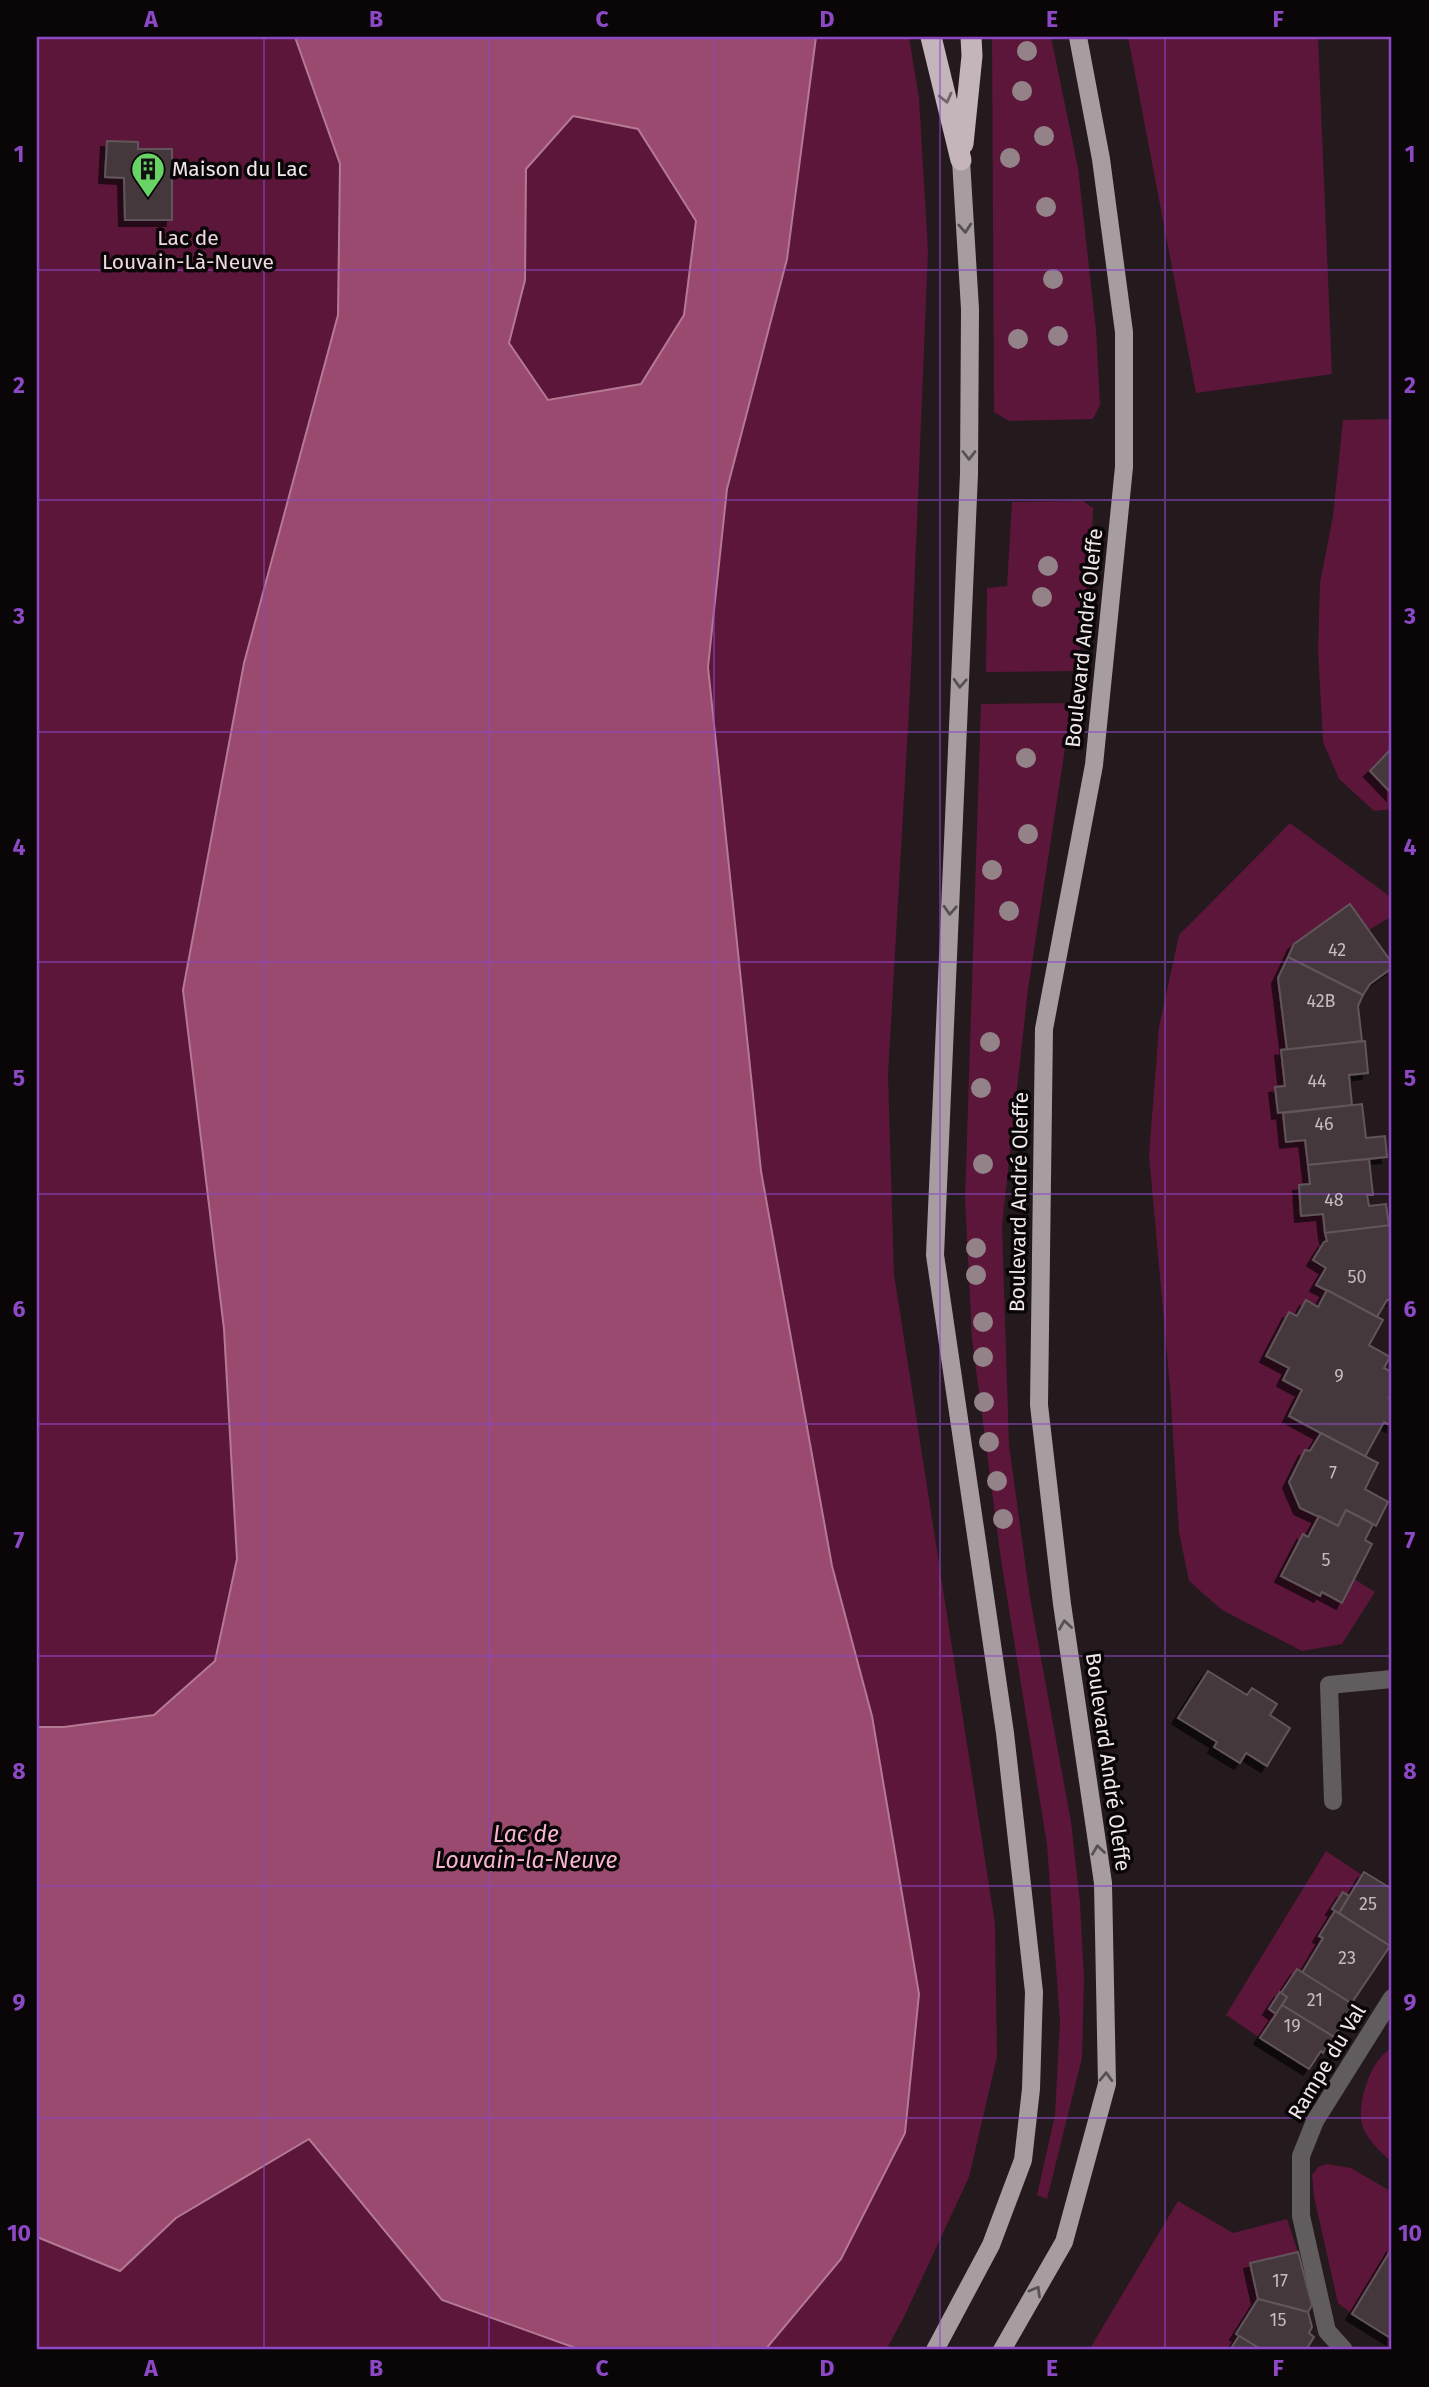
<svg xmlns="http://www.w3.org/2000/svg" width="1429" height="2387" viewBox="0 0 1429 2387" font-family="'Fira Sans',sans-serif">
<defs>
<filter id="shadow"><feDropShadow dx="-6" dy="6" stdDeviation="0" flood-color="#0009"/></filter>
</defs>
<rect width="100%" height="100%" fill="#24191d"/>
<g fill="#5b163a">
<polygon points="37,37 295,37 340,164 338,315 244,663 183,990 224,1329 237,1559 215,1661 154,1715 64,1727 37,1727"/>
<polygon points="816,37 909,37 919,98 928,251 910,693 888,1075 894,1274 995,1924 997,2057 969,2177 904,2317 886,2350 765,2350 841,2259 872,1716 832,1566 761,1171 708,667 727,489 787,259"/>
<polygon points="992,37 1051,37 1078,168 1096,330 1100,405 1093,419 1009,421 994,412"/>
<polygon points="1128,37 1318,37 1332,374 1196,393"/>
<polygon points="573,116 638,129 696,221 684,315 641,384 548,400 509,344 525,280 526,169"/>
<polygon points="1392,419 1392,748 1370,771 1392,794 1392,809 1374,811 1339,779 1323,742 1318,650 1320,583 1333,516 1343,420"/>
<polygon points="1083,501 1093,508 1090,604 1075,671 986,672 987,588 1007,586 1012,502"/>
<polygon points="1072,703 1028,989 1002,1226 1009,1445 1030,1598 1071,1822 1080,1902 1084,1978 1082,2058 1047,2199 1037,2195 1055,2115 1060,2021 1047,1845 1001,1560 972,1339 965,1200 981,704"/>
<polygon points="1290,823 1392,898 1392,916 1369,930 1350,904 1294,944 1278,979 1287,1050 1281,1051 1285,1086 1275,1088 1278,1113 1283,1113 1286,1142 1305,1140 1310,1184 1299,1186 1301,1216 1323,1214 1327,1241 1324,1242 1313,1260 1326,1268 1327,1290 1318,1307 1306,1300 1297,1316 1289,1313 1266,1356 1289,1368 1302,1390 1289,1416 1321,1433 1310,1451 1305,1450 1289,1482 1300,1508 1319,1518 1308,1537 1302,1535 1281,1576 1319,1596 1322,1592 1342,1602 1354,1579 1375,1592 1342,1644 1302,1651 1222,1610 1189,1581 1179,1532 1170,1388 1149,1155 1159,1027 1179,935"/>
<polygon points="1326,1851 1362,1875 1349,1896 1343,1892 1333,1909 1335,1911 1319,1935 1323,1938 1302,1973 1281,1993 1279,1993 1269,2009 1276,2014 1260,2038 1226,2015"/>
<path d="M 1392,2048 L 1392,2162 C 1382,2154 1368,2140 1363,2128 C 1355,2105 1371,2058 1392,2048 Z"/>
<polygon points="309,2139 442,2300 581,2350 37,2350 37,2237 120,2271 176,2218"/>
<polygon points="1327,2164 1351,2168 1392,2192 1392,2248 1352,2314 1338,2303 1314,2197 1312,2175 1318,2167"/>
<polygon points="1178,2201 1233,2233 1287,2219 1298,2252 1250,2263 1258,2299 1236,2334 1239,2336 1230,2350 1089,2350"/>
</g>
<path fill="#9a4a6e" stroke="#b47993" stroke-width="2" fill-rule="evenodd" d="M 295,37 L 816,37 L 787,259 L 727,489 L 708,667 L 761,1171 L 832,1566 L 872,1716 L 919,1994 L 905,2133 L 841,2259 L 765,2350 L 581,2350 L 442,2300 L 309,2139 L 176,2218 L 120,2271 L 37,2237 L 37,1727 L 64,1727 L 154,1715 L 215,1661 L 237,1559 L 224,1329 L 183,990 L 244,663 L 338,315 L 340,164 ZM 573,116 L 638,129 L 696,221 L 684,315 L 641,384 L 548,400 L 509,343 L 525,280 L 526,169 Z"/>
<g fill="#44393d" stroke="#615559" stroke-width="2" filter="url(#shadow)">
<polygon points="107,141 138,142 138,149 172,149 172,220 125,220 124,178 105,177"/>
<polygon points="1392,748 1392,794 1370,771"/>
<polygon points="1350,904 1392,963 1392,968 1370,984 1363,995 1288,957 1294,944"/>
<polygon points="1288,957 1363,995 1358,1006 1362,1041 1287,1050 1278,978"/>
<polygon points="1365,1041 1368,1073 1349,1075 1352,1105 1278,1113 1275,1087 1285,1086 1281,1050"/>
<polygon points="1362,1104 1366,1138 1385,1136 1387,1157 1308,1165 1305,1140 1286,1142 1283,1113"/>
<polygon points="1369,1159 1373,1195 1367,1195 1369,1206 1386,1204 1389,1226 1325,1233 1323,1214 1301,1216 1299,1185 1310,1184 1308,1165"/>
<polygon points="1392,1225 1392,1300 1387,1300 1377,1317 1316,1285 1326,1268 1313,1260 1324,1242 1327,1241 1325,1233"/>
<polygon points="1327,1290 1383,1320 1369,1345 1390,1357 1384,1368 1392,1372 1392,1392 1389,1398 1392,1400 1392,1426 1384,1422 1365,1457 1289,1416 1302,1390 1283,1380 1289,1368 1266,1356 1289,1312 1297,1316 1306,1300 1318,1307"/>
<polygon points="1321,1433 1378,1463 1365,1489 1388,1502 1376,1526 1346,1510 1338,1526 1300,1508 1289,1482 1305,1450 1310,1451"/>
<polygon points="1346,1510 1373,1524 1365,1540 1372,1544 1342,1603 1322,1592 1320,1596 1281,1576 1303,1534 1308,1537 1319,1516 1338,1526"/>
<polygon points="1208,1671 1247,1695 1252,1688 1277,1704 1270,1715 1290,1728 1267,1766 1246,1753 1240,1763 1214,1747 1217,1742 1178,1718"/>
<polygon points="1364,1872 1392,1889 1392,1942 1390,1946 1339,1913"/>
<polygon points="1343,1892 1349,1896 1339,1913 1332,1909"/>
<polygon points="1335,1911 1390,1946 1351,2004 1302,1973 1323,1938 1319,1936"/>
<polygon points="1297,1969 1354,2005 1334,2037 1282,2005 1287,1997 1281,1993"/>
<polygon points="1280,1992 1287,1997 1276,2014 1269,2009"/>
<polygon points="1282,2005 1334,2037 1323,2053 1321,2051 1309,2069 1260,2038"/>
<polygon points="1392,2248 1392,2339 1352,2314"/>
<polygon points="1298,2252 1312,2305 1308,2312 1258,2299 1250,2263"/>
<polygon points="1258,2299 1308,2312 1312,2327 1309,2333 1314,2337 1306,2350 1262,2350 1236,2334"/>
<polygon points="1239,2336 1262,2350 1230,2350"/>
</g>
<g fill="none" stroke-linecap="round" stroke-linejoin="round">
<g stroke="#615c5e" stroke-width="18">
<polyline points="1333,1801 1329,1685 1392,1679"/>
<polyline points="1344,2350 1327,2331 1301,2216 1301,2156 1315,2121 1392,1998"/>
</g>
<g stroke="#a79ca0" stroke-width="18">
<polyline points="935,2350 991,2245 1023,2160 1031,2089 1034,1992 1005,1733 935,1255 969,474 970,309 961,160"/>
<polyline points="1002,2350 1064,2242 1107,2084 1103,1883 1062,1604 1039,1405 1044,1029 1094,765 1124,467 1124,332 1101,159 1078,37"/>
</g>
<g stroke="#c3b5ba" stroke-width="21">
<polyline points="931,37 961,160"/>
<polyline points="963,144 972,56 971,37"/>
</g>
</g>
<g fill="#948289">
<circle cx="1027" cy="51" r="10"/>
<circle cx="1022" cy="91" r="10"/>
<circle cx="1044" cy="136" r="10"/>
<circle cx="1010" cy="158" r="10"/>
<circle cx="1046" cy="207" r="10"/>
<circle cx="1053" cy="279" r="10"/>
<circle cx="1058" cy="336" r="10"/>
<circle cx="1018" cy="339" r="10"/>
<circle cx="1048" cy="566" r="10"/>
<circle cx="1042" cy="597" r="10"/>
<circle cx="1026" cy="758" r="10"/>
<circle cx="1028" cy="834" r="10"/>
<circle cx="992" cy="870" r="10"/>
<circle cx="1009" cy="911" r="10"/>
<circle cx="990" cy="1042" r="10"/>
<circle cx="981" cy="1088" r="10"/>
<circle cx="983" cy="1164" r="10"/>
<circle cx="976" cy="1248" r="10"/>
<circle cx="976" cy="1275" r="10"/>
<circle cx="983" cy="1322" r="10"/>
<circle cx="983" cy="1357" r="10"/>
<circle cx="984" cy="1402" r="10"/>
<circle cx="989" cy="1442" r="10"/>
<circle cx="997" cy="1481" r="10"/>
<circle cx="1003" cy="1519" r="10"/>
</g>
<defs><path id="oneway-chevron" d="M-2-3.5L2.5 0L-2 3.5" fill="none" stroke-width="1.6" stroke-linecap="round" stroke-linejoin="round" transform="scale(1.75)"/></defs>
<use stroke="#706669" href="#oneway-chevron" transform="translate(946 98) rotate(76)"/>
<g stroke="#585154">
<use href="#oneway-chevron" transform="translate(965 228) rotate(86)"/>
<use href="#oneway-chevron" transform="translate(969 455) rotate(90)"/>
<use href="#oneway-chevron" transform="translate(960 683) rotate(93)"/>
<use href="#oneway-chevron" transform="translate(950 910) rotate(93)"/>
<use href="#oneway-chevron" transform="translate(1065 1625) rotate(-98)"/>
<use href="#oneway-chevron" transform="translate(1098 1850) rotate(-98)"/>
<use href="#oneway-chevron" transform="translate(1106 2077) rotate(-88)"/>
<use href="#oneway-chevron" transform="translate(1036 2291) rotate(-60)"/>
</g>
<path fill="none" stroke="#8c48c5" stroke-width="2" stroke-opacity="0.55" d="M 264,37 L 264,2350M 489,37 L 489,2350M 714,37 L 714,2350M 940,37 L 940,2350M 1165,37 L 1165,2350M 37,270 L 1392,270M 37,500 L 1392,500M 37,732 L 1392,732M 37,962 L 1392,962M 37,1194 L 1392,1194M 37,1424 L 1392,1424M 37,1656 L 1392,1656M 37,1886 L 1392,1886M 37,2118 L 1392,2118"/>
<defs>
<g id="building-pin" transform="scale(1.75)"><path d="M0 17L-7.5 6A9.5 9.5 0 1 1 7.5 6Z" fill="#68d465" stroke="#0a0607"/><path d="M-4-6H4V6H1V3H-1V6H-4ZM-2.5-4.3h1.7v1.8h-1.7ZM.8-4.3h1.7v1.8H.8ZM-2.5-1h1.7V.8h-1.7ZM.8-1h1.7V.8H.8Z" fill="#111"/></g>
</defs>
<g fill-rule="evenodd">
<use href="#building-pin" x="148" y="169"/>
</g>
<g text-anchor="middle" stroke-width="7" stroke-linejoin="round" paint-order="stroke">
<g font-size="18" fill="#c4bcbf">
<text x="1337" y="956">42</text>
<text x="1321" y="1007">42B</text>
<text x="1317" y="1087">44</text>
<text x="1324" y="1130">46</text>
<text x="1334" y="1206">48</text>
<text x="1357" y="1283">50</text>
<text x="1339" y="1382">9</text>
<text x="1333" y="1479">7</text>
<text x="1326" y="1566">5</text>
<text x="1368" y="1910">25</text>
<text x="1347" y="1964">23</text>
<text x="1315" y="2006">21</text>
<text x="1292" y="2032">19</text>
<text x="1280" y="2287">17</text>
<text x="1278" y="2326">15</text>
</g>
<g font-size="21" fill="#efe7ea" stroke="#0a0607" text-anchor="start">
<text x="172" y="176">Maison du Lac</text>
</g>
<g font-size="21" fill="#f0d8e1" stroke="#0a0607">
<text x="188" y="245">Lac de<tspan x="188" dy="24">Louvain-Là-Neuve</tspan></text>
</g>
<g font-size="21" fill="#efe7ea" stroke="#0a0607">
<text transform="translate(1084 638) rotate(-84)" y="7">Boulevard André Oleffe</text>
<text transform="translate(1019 1202) rotate(-89)" y="7">Boulevard André Oleffe</text>
<text transform="translate(1108 1762) rotate(82)" y="7">Boulevard André Oleffe</text>
<text transform="translate(1327 2062) rotate(-59)" y="7">Rampe du Val</text>
</g>
<g font-size="23" font-style="italic" fill="#f7b3cf" stroke="#0a0607">
<text x="526" y="1842">Lac de<tspan x="526" dy="26">Louvain-la-Neuve</tspan></text>
</g>
</g>
<rect width="1429" height="2387" fill="none" stroke="#0a0607" stroke-width="77"/>
<rect x="38" y="38" width="1352" height="2310" fill="none" stroke="#8c48c5" stroke-width="2.5"/>
<g font-size="23" text-anchor="middle" font-weight="bold" fill="#8c48c5">
<text x="151" y="27">A</text>
<text x="376" y="27">B</text>
<text x="602" y="27">C</text>
<text x="827" y="27">D</text>
<text x="1052" y="27">E</text>
<text x="1278" y="27">F</text>
<text x="19" y="162">1</text>
<text x="1410" y="162">1</text>
<text x="19" y="393">2</text>
<text x="1410" y="393">2</text>
<text x="19" y="624">3</text>
<text x="1410" y="624">3</text>
<text x="19" y="855">4</text>
<text x="1410" y="855">4</text>
<text x="19" y="1086">5</text>
<text x="1410" y="1086">5</text>
<text x="19" y="1317">6</text>
<text x="1410" y="1317">6</text>
<text x="19" y="1548">7</text>
<text x="1410" y="1548">7</text>
<text x="19" y="1779">8</text>
<text x="1410" y="1779">8</text>
<text x="19" y="2010">9</text>
<text x="1410" y="2010">9</text>
<text x="19" y="2241">10</text>
<text x="1410" y="2241">10</text>
<text x="151" y="2376">A</text>
<text x="376" y="2376">B</text>
<text x="602" y="2376">C</text>
<text x="827" y="2376">D</text>
<text x="1052" y="2376">E</text>
<text x="1278" y="2376">F</text>
</g>
</svg>
